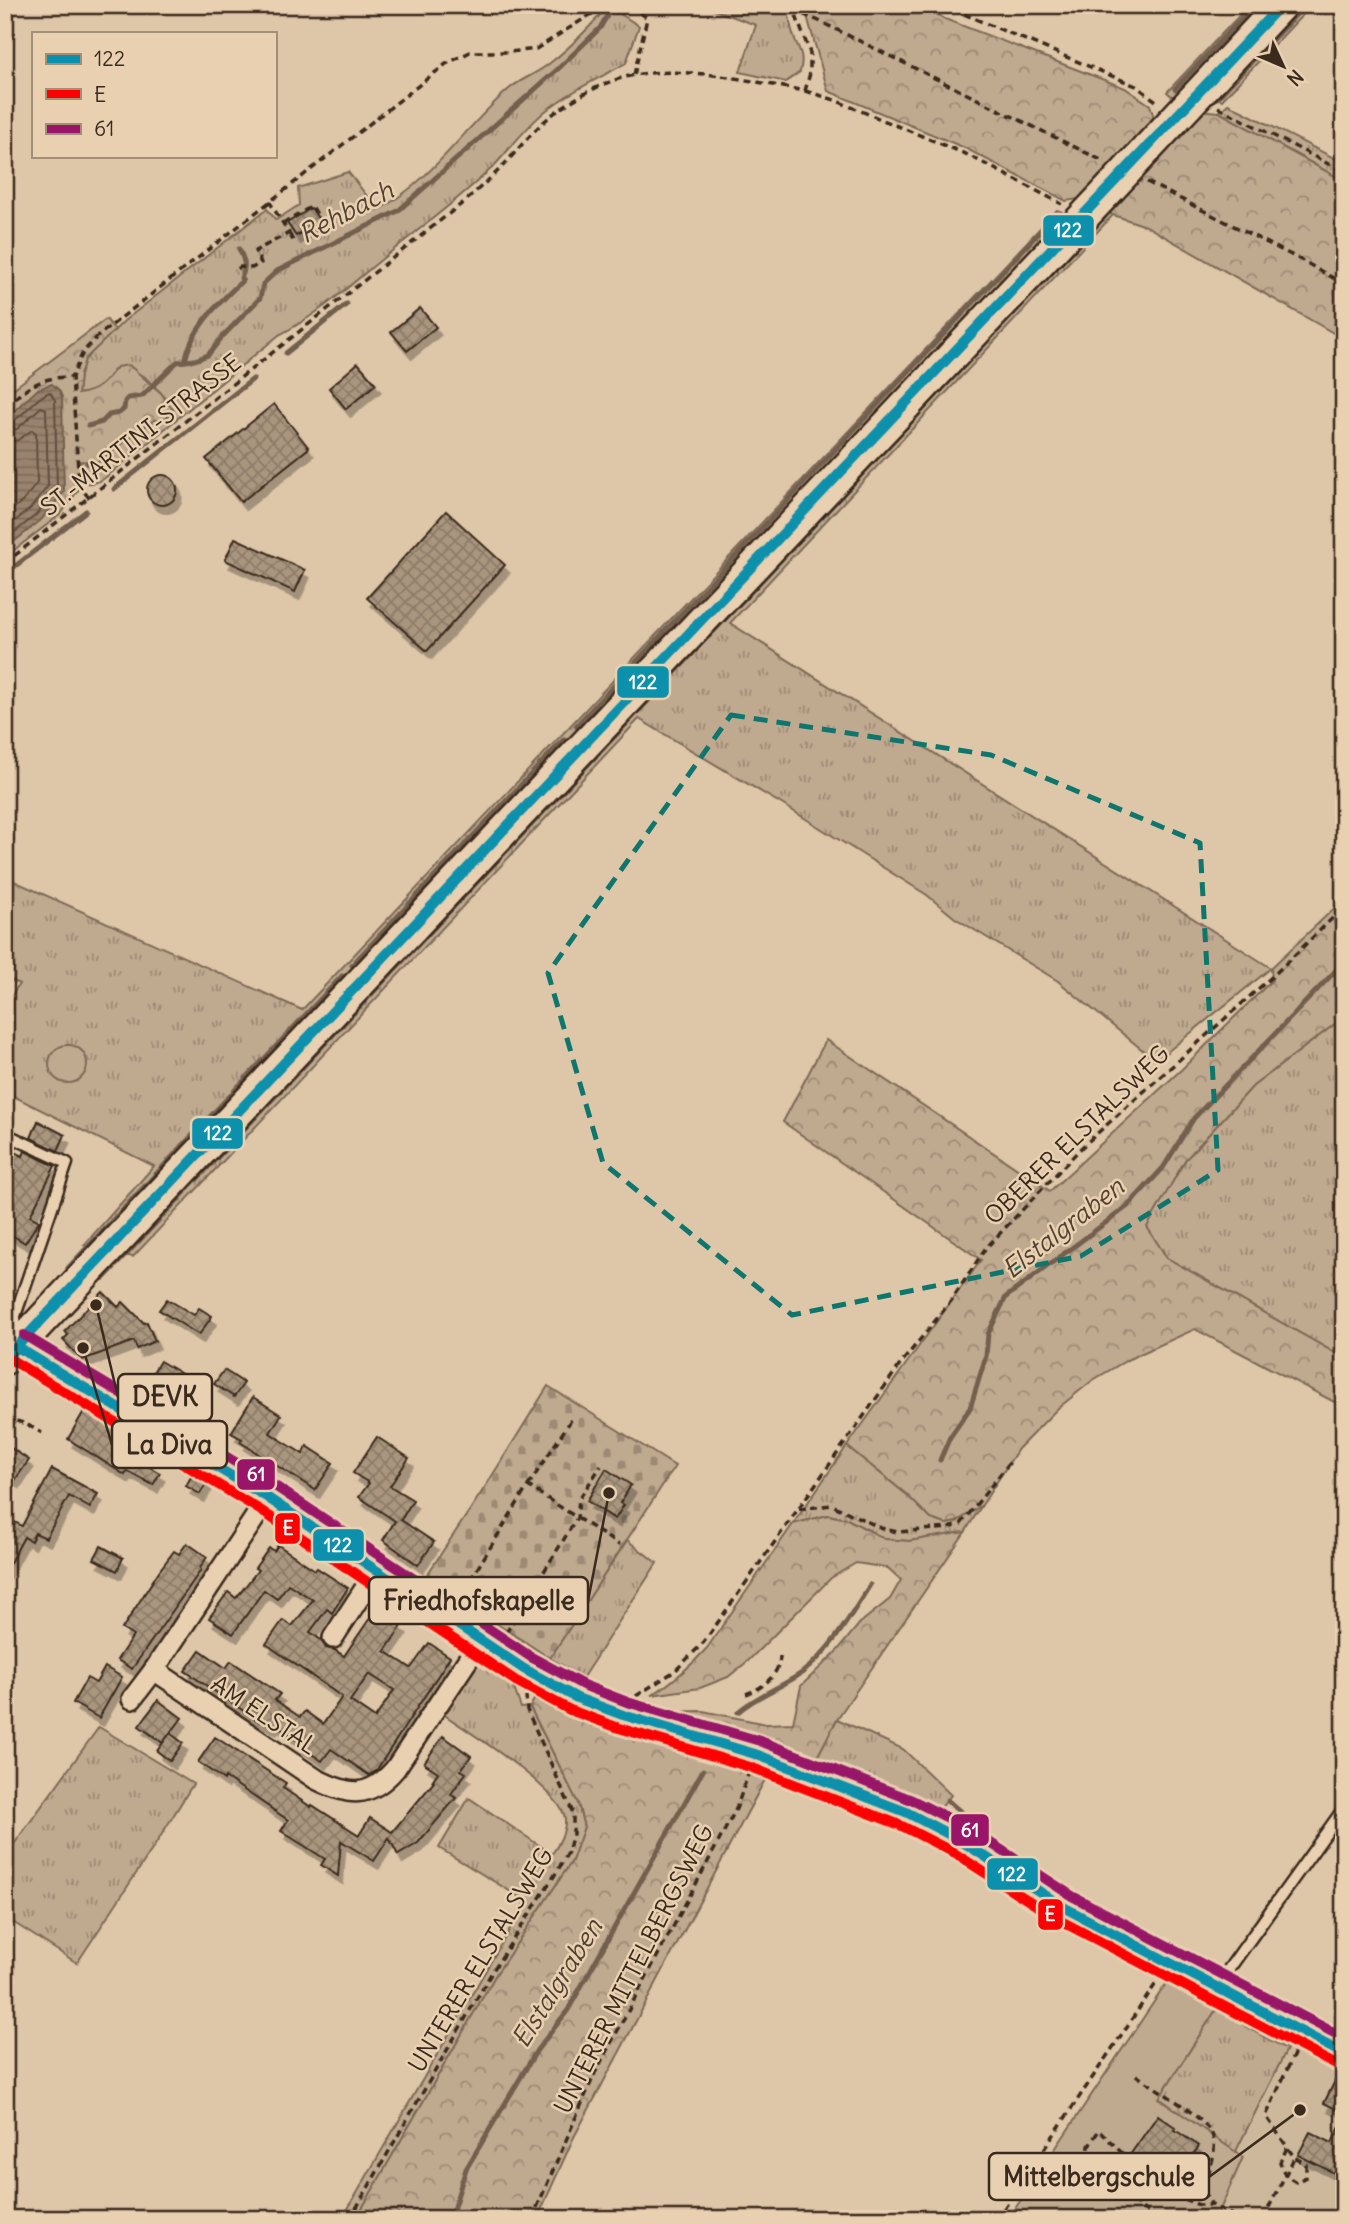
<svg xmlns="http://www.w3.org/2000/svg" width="1349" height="2224" viewBox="0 0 1349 2224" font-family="Delius,sans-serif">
<defs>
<pattern id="grass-tufts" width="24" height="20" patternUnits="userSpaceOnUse" patternTransform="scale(1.75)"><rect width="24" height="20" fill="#bfa98f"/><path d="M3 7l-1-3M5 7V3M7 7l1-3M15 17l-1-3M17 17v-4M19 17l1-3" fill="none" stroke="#9c8a74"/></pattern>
<pattern id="forest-crowns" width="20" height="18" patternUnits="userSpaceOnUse" patternTransform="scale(1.75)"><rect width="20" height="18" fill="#bfa98f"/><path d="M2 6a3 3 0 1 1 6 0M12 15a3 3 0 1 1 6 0" fill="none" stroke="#9c8a74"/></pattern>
<pattern id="cemetery-stones" width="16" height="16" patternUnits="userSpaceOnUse" patternTransform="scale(1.75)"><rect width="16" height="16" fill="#bfa98f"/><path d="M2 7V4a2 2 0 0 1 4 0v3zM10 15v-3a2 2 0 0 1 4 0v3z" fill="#9c8a74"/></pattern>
<pattern id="water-rules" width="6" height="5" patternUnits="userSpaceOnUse" patternTransform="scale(1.75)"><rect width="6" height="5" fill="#99836e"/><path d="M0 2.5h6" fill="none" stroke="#7e6b5a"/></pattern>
<pattern id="building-cross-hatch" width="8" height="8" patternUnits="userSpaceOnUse" patternTransform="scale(1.75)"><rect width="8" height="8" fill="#aa967e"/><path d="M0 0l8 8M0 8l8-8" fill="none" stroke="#8c7b67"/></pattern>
<filter id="shadow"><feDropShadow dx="4.5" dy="8" stdDeviation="0" flood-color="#0004"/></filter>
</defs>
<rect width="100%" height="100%" fill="#dec6a8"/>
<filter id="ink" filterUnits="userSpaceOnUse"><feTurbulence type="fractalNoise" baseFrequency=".0143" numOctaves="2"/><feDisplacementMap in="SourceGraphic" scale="14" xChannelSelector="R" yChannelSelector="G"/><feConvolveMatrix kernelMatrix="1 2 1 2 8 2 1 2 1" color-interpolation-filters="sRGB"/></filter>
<g filter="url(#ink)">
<polygon fill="#ceb89b" points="1287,2049 1323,2059 1344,2067 1344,2219 1216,2219 1243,2157 1235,2153"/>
<g fill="url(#grass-tufts)" stroke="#7d6a56" stroke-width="2">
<path d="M 701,5 L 787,5 C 789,15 790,25 793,34 C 798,50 805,53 800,72 L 786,82 L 740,72 L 756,25 Z"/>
<polygon points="1249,5 1266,5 1175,99 1167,92"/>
<polygon points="1294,5 1312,5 1222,100 1212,95"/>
<path d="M 608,6 L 639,26 L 626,63 C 600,78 572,90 548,109 C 527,125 511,148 493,167 C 458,200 419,229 382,259 C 349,286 317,316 279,335 L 116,469 C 106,477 97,487 84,482 L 80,461 L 154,420 L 164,420 L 173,410 L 161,393 L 144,376 L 117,367 C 105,382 98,392 78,394 L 80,375 L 85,359 L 124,321 L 267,209 L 276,220 L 299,205 L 298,188 L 348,172 L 378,210 C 432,181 464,128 509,89 C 521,79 538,73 550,63 C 572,46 590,27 608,6 Z"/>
<polygon points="1228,104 1344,163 1344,181 1219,112"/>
<polygon points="1057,210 1062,212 1061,223 94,1249 84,1245 154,1166 5,1092 5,1006 19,984 5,977 5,877 302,1010"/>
<polygon points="1108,212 1113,215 730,623 1271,968 1156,1061 1058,981 955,918 927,895 790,809 639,719 133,1257 119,1254"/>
<polygon points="1344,1017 1344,1358 1167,1258 1146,1227 1185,1160 1253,1086"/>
<polygon points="847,1446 906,1494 931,1519 946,1524 956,1522 982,1505 965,1532 909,1541 885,1539 847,1519 829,1515 793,1524"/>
<polygon points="627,1540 657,1563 583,1677 550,1658"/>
<path d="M 482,1654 L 509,1674 L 521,1708 L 530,1707 L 578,1803 L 584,1827 L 572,1861 L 495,1976 L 356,2219 L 342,2219 L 526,1901 L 439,1848 L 469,1798 L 552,1854 C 558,1846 566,1831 565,1819 C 562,1790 468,1731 443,1714 Z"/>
<polygon points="837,1719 903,1749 951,1795 936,1814 814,1763"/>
<polygon points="99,1727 193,1784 157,1842 77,1963 5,1917 5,1850 9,1851"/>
<polygon points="1219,2005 1246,2027 1287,2049 1235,2153 1159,2098"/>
</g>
<g fill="url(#forest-crowns)" stroke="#7d6a56" stroke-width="2">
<polygon points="804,5 922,5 945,19 1125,88 1150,105 1155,121 1200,110 1219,112 1344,181 1344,339 1146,226 1113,215 1084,198 1066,201 965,148 828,91"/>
<path d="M 106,319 L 115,330 L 85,359 L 80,375 L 78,394 C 98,392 105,382 117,367 L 129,365 L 161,393 L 173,410 L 164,420 L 154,420 L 98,462 L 80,461 L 84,482 L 61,514 L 5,557 L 5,395 Z"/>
<polygon points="1344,899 1344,1017 1253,1086 1185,1160 1147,1227 1167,1258 1344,1358 1344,1407 1195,1329 1129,1359 1093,1380 1057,1409 1018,1449 982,1505 956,1522 946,1524 931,1519 906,1494 847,1446 981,1260 783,1122 826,1040 1050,1191 1182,1069 1272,980 1271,968"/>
<path d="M 828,1515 L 847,1519 L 885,1539 L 909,1541 L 965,1532 L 837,1719 L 814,1763 L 650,1712 L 703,1711 L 766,1724 L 793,1723 L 801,1686 L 838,1650 L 860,1623 L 890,1599 L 901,1580 L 888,1568 L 856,1563 L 831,1578 L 748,1661 L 728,1677 L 700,1688 L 652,1695 C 673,1682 690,1667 707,1648 L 793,1524 Z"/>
<polygon points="536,1696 769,1772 573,2139 537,2219 356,2219 495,1976 572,1861 584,1827 578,1803 530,1707"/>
</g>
<polygon fill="url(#cemetery-stones)" stroke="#7d6a56" stroke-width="2" points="548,1386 675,1466 550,1658 425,1578 487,1484"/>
<g fill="#bfa98f" stroke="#7d6a56" stroke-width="2">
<circle cx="68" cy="1064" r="19"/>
<polygon points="1170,1978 1219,2005 1159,2098 1243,2157 1216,2219 1008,2219"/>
</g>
<polygon fill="url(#water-rules)" stroke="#735f4e" stroke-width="2" points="52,384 59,390 62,397 64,492 41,520 5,549 5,419 38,389"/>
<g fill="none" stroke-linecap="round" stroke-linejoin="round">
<g stroke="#614e3e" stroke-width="2">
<path d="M 5,423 C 23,421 32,398 50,392 L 55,400 L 57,489 L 36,515 L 5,540"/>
<polyline points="5,432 17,429 41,407 46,409 48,486 30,509 5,529"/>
<polyline points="5,443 18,440 32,430 36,433 37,483 23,501 5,515"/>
</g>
<g stroke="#735f4e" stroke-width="5">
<polyline points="1175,89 1254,5"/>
<polyline points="1217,98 1305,5"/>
<polyline points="286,353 347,304"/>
<path d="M 185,361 C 192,327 219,303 243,280 L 241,278 C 247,267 244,259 239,249"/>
<polyline points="88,426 102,422 109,415 119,413 124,409 125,401 128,398 142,396 177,362 195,360 208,355 222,337 260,298 263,284 277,271 398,211 559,68 600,28 613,5"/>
<polyline points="87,463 94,465"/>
<polyline points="114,489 253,379"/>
<polyline points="5,574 86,511"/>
<polyline points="709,636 1097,225"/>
<polyline points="576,726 1047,224"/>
<polyline points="352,965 564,739"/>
<polyline points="197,1179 696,650"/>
<polyline points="68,1268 342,976"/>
<polyline points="104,1278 185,1192"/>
<polyline points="940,1460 950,1437 970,1408 986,1356 988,1334 1006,1297 1128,1206 1163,1168 1194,1118 1344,962"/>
<path d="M 738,1712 C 757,1695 783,1687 803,1672 C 832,1649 851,1615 870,1585"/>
<polyline points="947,1800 977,1826"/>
<polyline points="991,1837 1034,1873"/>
<polyline points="1060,1889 1082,1902"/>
<polyline points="450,2219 466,2169 537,2050 568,2010 703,1770"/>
</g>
</g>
<g fill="url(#building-cross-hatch)" stroke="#3b2a1e" stroke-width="2" fill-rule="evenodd" filter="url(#shadow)">
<polygon points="311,208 320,221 296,236 287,223"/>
<polygon points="420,308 436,327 407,351 391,332"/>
<polygon points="358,363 376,384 346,409 329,388"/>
<polygon points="274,404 309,448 241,502 206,459"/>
<circle cx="162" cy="490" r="15"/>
<polygon points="446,511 505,565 427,651 367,598"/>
<polygon points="235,538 305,570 295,592 225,560"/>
<polygon points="38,1121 65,1135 58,1151 31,1138"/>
<polygon points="5,1147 23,1156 25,1151 55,1166 30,1216 39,1221 25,1243 5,1231"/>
<polygon points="103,1292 118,1307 123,1302 144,1323 147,1322 155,1341 137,1349 134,1341 82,1360 63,1340 68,1335 65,1331"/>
<polygon points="167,1299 194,1315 199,1308 212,1316 199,1335 159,1310"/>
<polygon points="160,1361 202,1386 187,1412 163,1397 168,1388 150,1377"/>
<polygon points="224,1370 244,1383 234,1397 214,1384"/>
<polygon points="253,1397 281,1415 270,1433 303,1454 307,1446 333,1463 315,1490 240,1442 242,1439 231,1433"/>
<polygon points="84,1411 125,1435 127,1432 144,1442 134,1458 160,1473 153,1485 127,1471 125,1475 68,1439"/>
<polygon points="377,1437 409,1458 390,1486 413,1500 401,1520 434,1542 418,1565 383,1540 395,1521 359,1497 369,1483 353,1473"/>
<polygon points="5,1444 29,1460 15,1480 5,1473"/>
<polygon points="52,1469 98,1494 90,1508 69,1496 46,1538 35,1533 31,1541 24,1537 5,1572 5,1538 15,1522 22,1526"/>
<polygon points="606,1469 631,1485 620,1503 624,1505 615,1519 587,1501"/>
<polygon points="193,1473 208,1481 200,1494 186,1486"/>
<polygon points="187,1543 207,1557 200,1568 201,1570 132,1669 117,1660 133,1636 122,1629 159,1571 174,1551 179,1554"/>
<path d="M 278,1545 L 315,1570 L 317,1568 L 348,1588 L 332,1613 L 327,1609 L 310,1632 L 321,1640 L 326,1648 L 335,1650 L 344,1656 L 377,1608 L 402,1626 L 385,1651 L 411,1668 L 429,1643 L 450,1657 L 376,1771 L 369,1775 L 331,1749 L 322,1761 L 298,1745 L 300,1742 L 274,1724 L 272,1727 L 261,1720 L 260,1722 L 185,1671 L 200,1650 L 226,1668 L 231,1661 L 280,1694 L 275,1700 L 300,1717 L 305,1711 L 323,1724 L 342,1697 L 266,1644 L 283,1620 L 292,1626 L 313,1600 L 288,1584 L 277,1599 L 264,1590 L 233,1634 L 209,1618 L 228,1592 L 236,1598 L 258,1570 L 255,1568 L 269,1548 L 274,1551 ZM 369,1674 L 394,1690 L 375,1718 L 350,1701 Z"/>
<polygon points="101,1546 123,1558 117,1571 94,1559"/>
<polygon points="105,1667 122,1677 99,1718 73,1703 87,1678 96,1683"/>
<polygon points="158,1700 182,1718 163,1743 139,1726"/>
<polygon points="170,1733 183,1743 170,1761 157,1751"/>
<polygon points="443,1736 471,1756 461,1770 466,1773 451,1794 456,1798 418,1843 398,1855 389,1838 374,1861 341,1841 338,1876 321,1865 325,1859 281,1831 288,1820 225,1777 224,1780 198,1762 215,1737 286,1783 283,1788 311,1807 312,1805 359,1835 370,1818 392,1832 434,1782 432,1781 438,1772 424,1763"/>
<polygon points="1341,2069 1344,2070 1344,2113 1324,2103"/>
<polygon points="1158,2115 1176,2128 1175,2130 1199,2146 1176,2179 1153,2163 1150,2168 1130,2155"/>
<polygon points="1344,2119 1344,2178 1298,2155 1310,2132 1332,2143"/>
</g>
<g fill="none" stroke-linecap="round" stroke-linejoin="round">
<g stroke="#3b2a1e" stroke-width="15">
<g id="lane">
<polyline points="12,1137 67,1163 15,1316 16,1338"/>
<polyline points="1216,1987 1344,1808"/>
</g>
</g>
<g stroke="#3b2a1e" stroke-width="24">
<g id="street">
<path d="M 268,1498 L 154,1670 L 316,1779 C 349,1796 369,1799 395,1769 L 481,1640"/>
<polyline points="333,1638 377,1570"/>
<polyline points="132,1699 154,1670"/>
</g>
</g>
<g stroke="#3b2a1e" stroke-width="32">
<polyline id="secondary" points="17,1347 268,1498 524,1669 577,1698 623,1715 755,1754 906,1812 958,1839 1065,1908 1344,2054"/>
</g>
<g stroke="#3b2a1e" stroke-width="35">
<g id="primary">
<polyline points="1146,150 1281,5"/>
<polyline points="5,1359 1107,192"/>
</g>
</g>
<g stroke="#3b2a1e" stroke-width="3.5" stroke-dasharray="7 5" stroke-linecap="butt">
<polyline points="631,5 647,18 634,75"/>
<polyline points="781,5 819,21 1105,162"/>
<polyline points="942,5 1136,86 1159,103"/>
<polyline points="805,91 832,99 968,155 1062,204"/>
<polyline points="1218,107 1344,172"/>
<polyline points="1147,182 1301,260 1344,284"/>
<polyline points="283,224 312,206 321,221 292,239 289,233"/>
<polyline points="238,269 240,267 252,268 261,263 255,251 289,233 269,201"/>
<path d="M 5,406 C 30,386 39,377 72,377"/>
<polyline points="89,498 79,485 72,377 83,352 98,336 446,64 470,52 510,52 536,49 606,5"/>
<path d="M 5,563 L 469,198 C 479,188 490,179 500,169 C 519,149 535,127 557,111 C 579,95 607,80 634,75 C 690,66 750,81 805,91 L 810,73 L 810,53 L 792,5"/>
<polyline points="163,1411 169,1401"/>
<polyline points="5,1417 26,1424 42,1433"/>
<polyline points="528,1486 571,1420"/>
<polyline points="799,1509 832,1505 881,1528 897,1532 949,1528 961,1524 1010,1462"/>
<polyline points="458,1600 528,1486 619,1545"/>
<polyline points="5,1625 6,1625"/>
<polyline points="506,1633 577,1518 579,1499 601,1466"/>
<path d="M 746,1694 C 762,1689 780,1674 780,1656"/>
<polyline points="636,1696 675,1671 704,1642 902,1362 951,1301 985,1249 1082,1147 1277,972 1344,907"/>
<path d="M 1136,2075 C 1154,2088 1207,2117 1213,2137 C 1218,2153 1207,2176 1203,2191 L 1212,2205"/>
<polyline points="1287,2148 1280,2162 1285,2175 1296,2182 1306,2177 1306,2164 1294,2157 1266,2116 1295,2052"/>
<polyline points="350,2219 492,1972 558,1870 568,1852 573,1834 573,1813 527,1710 526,1696"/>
<polyline points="532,2219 595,2073 736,1809 748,1775"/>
<polyline points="997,2219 1159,1979"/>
<polyline points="1158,2219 1087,2171 1089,2146 1099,2130 1132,2163 1168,2193 1199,2205 1212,2205 1240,2219"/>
<polyline points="1263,2219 1294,2158"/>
</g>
<use href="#lane" stroke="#e8d0b1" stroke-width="10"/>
<use href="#street" stroke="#e8d0b1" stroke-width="19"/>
<use href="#secondary" stroke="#e8d0b1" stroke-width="26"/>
<use href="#primary" stroke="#e8d0b1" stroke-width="30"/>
<g stroke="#3b2a1e" stroke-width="35" stroke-linecap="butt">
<polyline id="primary-bridge" points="1107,192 1146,150"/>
</g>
<use href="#primary-bridge" stroke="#e8d0b1" stroke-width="30"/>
<g stroke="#e8d0b1" stroke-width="16">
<g id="bus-1">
<polyline points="17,1347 268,1498 524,1669 577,1698 623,1715 755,1754 906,1812 958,1839 1065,1908 1344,2054"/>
<polyline points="5,1359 1281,5"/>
</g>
</g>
<g stroke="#e8d0b1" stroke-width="16">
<polyline id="bus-2" points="10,1359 260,1510 516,1681 570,1710 619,1728 750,1767 900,1825 951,1851 1059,1920 1338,2066"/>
</g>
<g stroke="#e8d0b1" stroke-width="16">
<polyline id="bus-3" points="24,1335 275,1486 531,1657 583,1685 627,1702 760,1741 912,1800 966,1827 1072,1896 1344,2038"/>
</g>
<use href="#bus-1" stroke="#0c90ab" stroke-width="10"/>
<use href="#bus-2" stroke="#f00" stroke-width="10"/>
<use href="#bus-3" stroke="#981568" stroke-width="10"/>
</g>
</g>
<path fill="none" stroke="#0f766e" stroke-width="5" stroke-dasharray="14 9" stroke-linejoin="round" d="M 731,715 L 991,755 L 1200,843 L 1218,1170 L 1081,1256 L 792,1315 L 603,1163 L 548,973 Z"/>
<g text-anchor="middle" stroke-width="5" stroke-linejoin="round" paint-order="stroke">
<g font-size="24" fill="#3b2a1e" stroke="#e8d0b1">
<text transform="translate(141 435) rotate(-38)" y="8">ST.-MARTINI-STRASSE</text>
<text transform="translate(1077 1135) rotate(-44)" y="8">OBERER ELSTALSWEG</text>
<text transform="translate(264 1715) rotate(34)" y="8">AM ELSTAL</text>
<text transform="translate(481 1960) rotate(-59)" y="8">UNTERER ELSTALSWEG</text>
<text transform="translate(634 1969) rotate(-63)" y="8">UNTERER MITTELBERGSWEG</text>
</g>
<g font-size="26" font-style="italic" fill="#524032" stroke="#e8d0b1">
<text transform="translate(346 212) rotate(-28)" y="9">Rehbach</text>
<text transform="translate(1063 1228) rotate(-38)" y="9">Elstalgraben</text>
<text transform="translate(557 1983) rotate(-58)" y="9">Elstalgraben</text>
</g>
</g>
<path fill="none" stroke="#3b2a1e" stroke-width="2.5" d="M96 1305L118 1397M83 1348L112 1445M609 1493L588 1601M1300 2110L1209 2177"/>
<g fill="#3b2a1e" stroke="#e8d0b1" stroke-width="2.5">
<circle cx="96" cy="1305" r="7"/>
<circle cx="83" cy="1348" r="7"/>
<circle cx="609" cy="1493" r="7"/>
<circle cx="1300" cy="2110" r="7"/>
</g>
<g fill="#e8d0b1" stroke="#3b2a1e" stroke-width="2.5">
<rect x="118" y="1374" width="94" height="47" rx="7"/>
<rect x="112" y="1421" width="115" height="47" rx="7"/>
<rect x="369" y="1577" width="219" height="47" rx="7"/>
<rect x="989" y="2153" width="220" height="47" rx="7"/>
</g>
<g font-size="26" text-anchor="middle" font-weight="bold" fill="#3b2a1e">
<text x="165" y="1406">DEVK</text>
<text x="169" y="1454">La Diva</text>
<text x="479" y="1610">Friedhofskapelle</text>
<text x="1099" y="2186">Mittelbergschule</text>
</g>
<g stroke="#e8d0b1" stroke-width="2.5">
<rect x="1042" y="214" width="53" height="33" rx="7" fill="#0c90ab"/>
<rect x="616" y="665" width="54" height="34" rx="7" fill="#0c90ab"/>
<rect x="191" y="1117" width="53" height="33" rx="7" fill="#0c90ab"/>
<rect x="236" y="1458" width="40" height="33" rx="7" fill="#981568"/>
<rect x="274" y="1512" width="27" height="33" rx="7" fill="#f00"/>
<rect x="312" y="1528" width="53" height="34" rx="7" fill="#0c90ab"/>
<rect x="950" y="1813" width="40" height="34" rx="7" fill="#981568"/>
<rect x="986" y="1857" width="53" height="34" rx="7" fill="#0c90ab"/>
<rect x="1037" y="1898" width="27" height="33" rx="7" fill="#f00"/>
</g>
<g font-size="19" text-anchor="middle" font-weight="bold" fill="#fff">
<text x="1068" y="237">122</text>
<text x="643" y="689">122</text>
<text x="218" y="1140">122</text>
<text x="256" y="1481">61</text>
<text x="288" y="1535">E</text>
<text x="338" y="1552">122</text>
<text x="970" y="1837">61</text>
<text x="1012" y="1881">122</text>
<text x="1050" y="1921">E</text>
</g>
<rect width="1349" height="2224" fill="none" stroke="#e8d0b1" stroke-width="28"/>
<rect x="14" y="14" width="1321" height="2196" fill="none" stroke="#3b2a1e" stroke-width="2.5" filter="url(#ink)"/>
<rect x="32" y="32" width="245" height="126" fill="#e8d0b1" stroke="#a38e76" stroke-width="2"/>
<rect x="46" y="54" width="35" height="10" fill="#0c90ab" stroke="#a38e76" stroke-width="2"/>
<text x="94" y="66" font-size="21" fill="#3b2a1e">122</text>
<rect x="46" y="89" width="35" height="10" fill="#ff0000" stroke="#a38e76" stroke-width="2"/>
<text x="94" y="102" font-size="21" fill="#3b2a1e">E</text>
<rect x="46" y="124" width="35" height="10" fill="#981568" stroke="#a38e76" stroke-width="2"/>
<text x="94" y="136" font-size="21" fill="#3b2a1e">61</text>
<g transform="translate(1283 66) rotate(134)" stroke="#e8d0b1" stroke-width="5" paint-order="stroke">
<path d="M0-5L12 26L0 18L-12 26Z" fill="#3b2a1e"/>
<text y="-10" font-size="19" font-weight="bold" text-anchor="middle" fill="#3b2a1e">N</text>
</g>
</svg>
